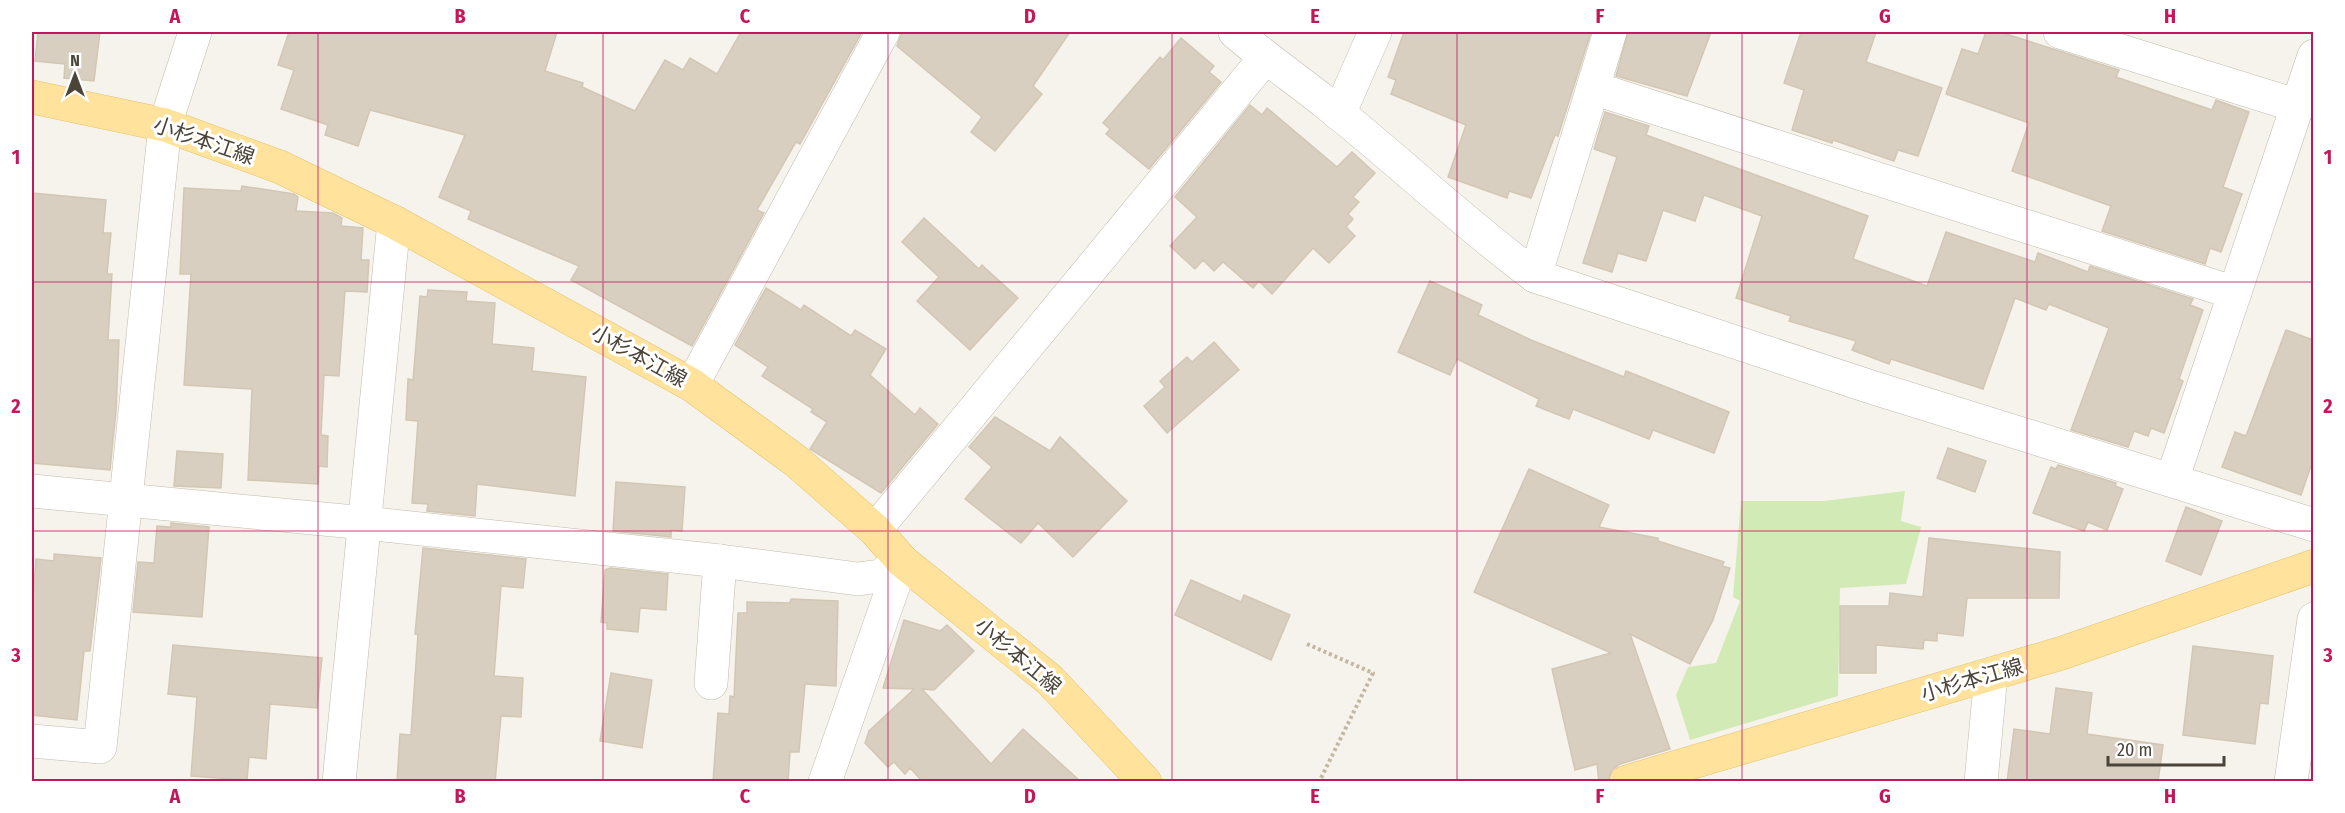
<svg xmlns="http://www.w3.org/2000/svg" width="2345" height="813" viewBox="0 0 2345 813" font-family="'Fira Sans Condensed','Noto Sans JP',sans-serif">
<rect width="100%" height="100%" fill="#f6f3ec"/>
<polygon fill="#d2eab5" points="1905,491 1901,521 1921,527 1906,584 1840,588 1838,696 1690,740 1676,695 1688,667 1716,663 1740,601 1733,597 1741,501 1824,501"/>
<g fill="#d8cfc1" stroke="#d3c7b4" stroke-width="1.5">
<polygon points="38,32 100,32 94,81 64,78 65,64 35,61"/>
<polygon points="289,32 557,32 545,71 583,83 582,87 635,111 665,60 683,70 690,58 717,74 741,32 862,32 800,144 796,142 757,210 764,213 692,346 571,280 579,266 468,219 471,211 439,197 465,135 370,110 358,146 325,135 328,125 281,109 294,70 278,65"/>
<polygon points="902,32 1070,32 1033,86 1042,94 995,151 971,132 982,117 897,46"/>
<polygon points="1404,32 1591,32 1558,136 1555,135 1531,198 1509,191 1507,198 1448,177 1466,125 1391,94 1396,80 1388,77"/>
<polygon points="1628,32 1711,32 1687,96 1616,76"/>
<polygon points="1801,32 1876,32 1866,62 1942,88 1918,156 1898,150 1894,161 1833,140 1832,143 1792,130 1804,90 1784,83"/>
<polygon points="1986,32 2000,32 2119,70 2116,77 2212,110 2216,100 2249,112 2223,187 2242,194 2221,252 2210,248 2205,264 2102,231 2111,206 2012,171 2029,123 1946,94 1962,49 1978,54"/>
<polygon points="1181,38 1214,66 1209,72 1221,82 1149,169 1106,134 1110,129 1103,123 1160,57 1163,60"/>
<polygon points="1250,105 1262,115 1267,108 1337,167 1352,152 1375,173 1353,197 1359,202 1348,214 1353,219 1346,227 1355,236 1329,263 1313,248 1272,294 1259,281 1253,288 1223,262 1214,271 1203,260 1195,269 1170,246 1197,217 1175,197"/>
<polygon points="1605,112 1649,126 1646,135 1868,216 1853,259 1927,286 1946,232 2035,262 2038,253 2088,272 2090,266 2193,299 2190,305 2203,310 2179,379 2183,381 2164,433 2151,428 2148,436 2134,431 2128,447 2071,430 2109,328 2049,304 2046,310 2015,298 1983,389 1891,359 1889,364 1852,350 1856,341 1789,321 1791,316 1736,298 1762,216 1704,195 1695,221 1663,210 1646,261 1618,253 1612,272 1583,263 1617,157 1594,149"/>
<polygon points="242,186 294,194 298,197 296,211 333,213 342,218 341,226 363,228 361,260 369,260 367,292 345,291 339,376 324,375 321,435 328,436 327,467 319,466 318,484 248,480 252,389 184,385 191,274 180,274 184,188 241,191"/>
<polygon points="32,193 106,200 103,233 111,233 107,274 112,274 108,340 119,340 116,411 110,470 32,463"/>
<polygon points="924,218 979,269 982,265 1018,298 970,350 917,301 939,277 902,242"/>
<polygon points="1430,281 1482,305 1478,315 1531,340 1624,377 1626,371 1729,412 1714,453 1653,430 1649,439 1573,409 1569,419 1536,406 1539,399 1457,359 1450,375 1398,352"/>
<polygon points="766,288 801,310 804,305 851,336 855,330 886,349 870,375 915,415 920,408 938,424 881,493 810,449 827,422 811,412 813,409 762,376 768,367 735,345"/>
<polygon points="428,290 467,292 466,301 495,303 492,344 534,348 532,371 586,377 575,496 477,484 475,516 427,511 428,504 412,503 418,421 406,420 408,379 413,380 420,296 427,297"/>
<polygon points="2286,330 2313,340 2313,460 2301,495 2222,467 2235,432 2246,436"/>
<polygon points="1214,342 1239,370 1167,433 1144,406 1165,387 1160,381 1187,357 1192,362"/>
<polygon points="995,417 1050,451 1060,437 1127,501 1073,557 1038,523 1021,543 965,499 992,467 969,447"/>
<polygon points="1948,448 1986,461 1975,492 1937,478"/>
<polygon points="177,451 223,454 221,488 174,486"/>
<polygon points="2058,465 2116,483 2115,486 2123,489 2107,530 2088,522 2084,531 2033,513 2051,467 2056,469"/>
<polygon points="1529,469 1609,505 1599,527 1658,538 1658,541 1724,562 1722,566 1730,568 1713,620 1690,664 1630,634 1670,749 1620,764 1612,770 1608,782 1599,782 1597,764 1575,770 1552,669 1611,653 1474,592"/>
<polygon points="616,482 685,487 682,531 671,530 671,537 613,531"/>
<polygon points="2186,507 2222,521 2201,575 2166,561"/>
<polygon points="171,523 209,527 202,617 133,612 138,562 154,563 157,526 171,527"/>
<polygon points="1929,538 2060,552 2059,598 1967,598 1963,636 1937,633 1937,641 1924,640 1923,649 1876,645 1876,673 1840,673 1840,606 1889,606 1890,593 1923,597"/>
<polygon points="423,548 526,559 523,588 501,586 494,676 523,678 521,717 501,716 495,782 397,782 400,734 411,735 418,634 415,634"/>
<polygon points="54,554 101,558 90,651 84,651 77,720 32,715 32,611 36,559 54,561"/>
<polygon points="610,568 668,574 666,610 640,608 638,632 607,629 607,623 601,622 605,570"/>
<polygon points="1191,580 1241,602 1244,595 1290,615 1271,660 1175,615"/>
<polygon points="791,599 838,601 836,686 805,684 799,752 790,752 788,782 713,782 718,713 729,714 730,696 734,697 738,613 747,613 747,602 790,603"/>
<polygon points="904,620 940,631 947,625 974,651 934,690 922,689 991,764 1023,729 1081,782 923,782 910,768 905,774 894,762 888,767 865,743 869,731 914,689 883,688"/>
<polygon points="173,645 322,658 317,708 270,704 266,759 249,757 247,780 191,776 197,697 168,694"/>
<polygon points="2193,646 2273,656 2268,704 2260,703 2255,744 2183,735"/>
<polygon points="611,673 652,680 642,748 600,741"/>
<polygon points="2056,688 2092,693 2087,734 2163,745 2158,782 2007,782 2014,729 2050,734"/>
</g>
<g fill="none" stroke-linecap="round" stroke-linejoin="round">
<g stroke="#c2bbae" stroke-width="34">
<g id="minor">
<path d="M 1235,32 C 1264,57 1296,79 1326,103 C 1397,159 1462,222 1535,276 L 1871,387 L 2314,525"/>
<polyline points="2060,32 2298,106"/>
<polyline points="1593,88 2235,293"/>
<polyline points="1339,114 1375,32"/>
<polyline points="1535,276 1610,32"/>
<polyline points="692,385 883,32"/>
<polyline points="2172,480 2314,56"/>
<polyline points="32,491 365,523 720,561 858,579 880,576 902,561"/>
<polyline points="875,530 1265,58"/>
<polyline points="711,683 720,561"/>
<polyline points="32,741 100,747 165,125 195,32"/>
<polyline points="339,782 394,222"/>
<polyline points="825,782 902,561"/>
<polyline points="1981,782 1991,674"/>
<polyline points="2291,782 2314,619"/>
</g>
</g>
<g stroke="#e6c16a" stroke-width="34">
<g id="major">
<polyline points="32,97 165,125 280,167 394,222 692,385 796,461 875,530 902,561 1050,680 1145,782"/>
<polyline points="1626,782 2062,653 2314,566"/>
</g>
</g>
<polyline stroke="#c4b79f" stroke-width="4" stroke-dasharray="3 3" stroke-linecap="butt" points="1307,644 1373,673 1319,782"/>
<use href="#minor" stroke="#fff" stroke-width="33"/>
<use href="#major" stroke="#ffe39c" stroke-width="33"/>
</g>
<path fill="none" stroke="#c2185b" stroke-width="1.5" stroke-opacity="0.55" d="M 318,32 L 318,782M 603,32 L 603,782M 888,32 L 888,782M 1172,32 L 1172,782M 1457,32 L 1457,782M 1742,32 L 1742,782M 2027,32 L 2027,782M 32,282 L 2314,282M 32,531 L 2314,531"/>
<g text-anchor="middle" stroke-width="6" stroke-linejoin="round" paint-order="stroke">
<g font-size="21" fill="#4b4439" stroke="#fff">
<text transform="translate(204 141) rotate(19)" y="7">小杉本江線</text>
<text transform="translate(639 356) rotate(29)" y="7">小杉本江線</text>
<text transform="translate(1018 656) rotate(40)" y="7">小杉本江線</text>
<text transform="translate(1972 680) rotate(-16)" y="7">小杉本江線</text>
</g>
</g>
<rect width="2345" height="813" fill="none" stroke="#ffffff" stroke-width="66"/>
<g transform="translate(75 75)" stroke="#ffffff" stroke-width="4.5" paint-order="stroke">
<path d="M0-4.5L10 22L0 15L-10 22Z" fill="#4b4439"/>
<text y="-9" font-size="16" font-weight="bold" text-anchor="middle" fill="#4b4439">N</text>
</g>
<path d="M2108 756v9h116v-9" fill="none" stroke="#4b4439" stroke-width="3"/>
<text x="2117" y="756" font-size="18" fill="#4b4439" stroke="#ffffff" stroke-width="4.5" paint-order="stroke">20 m</text>
<rect x="33" y="33" width="2279" height="747" fill="none" stroke="#c2185b" stroke-width="2"/>
<g font-size="20" text-anchor="middle" font-weight="bold" fill="#c2185b">
<text x="175" y="23">A</text>
<text x="460" y="23">B</text>
<text x="745" y="23">C</text>
<text x="1030" y="23">D</text>
<text x="1315" y="23">E</text>
<text x="1600" y="23">F</text>
<text x="1885" y="23">G</text>
<text x="2170" y="23">H</text>
<text x="16" y="164">1</text>
<text x="2328" y="164">1</text>
<text x="16" y="413">2</text>
<text x="2328" y="413">2</text>
<text x="16" y="662">3</text>
<text x="2328" y="662">3</text>
<text x="175" y="803">A</text>
<text x="460" y="803">B</text>
<text x="745" y="803">C</text>
<text x="1030" y="803">D</text>
<text x="1315" y="803">E</text>
<text x="1600" y="803">F</text>
<text x="1885" y="803">G</text>
<text x="2170" y="803">H</text>
</g>
</svg>
